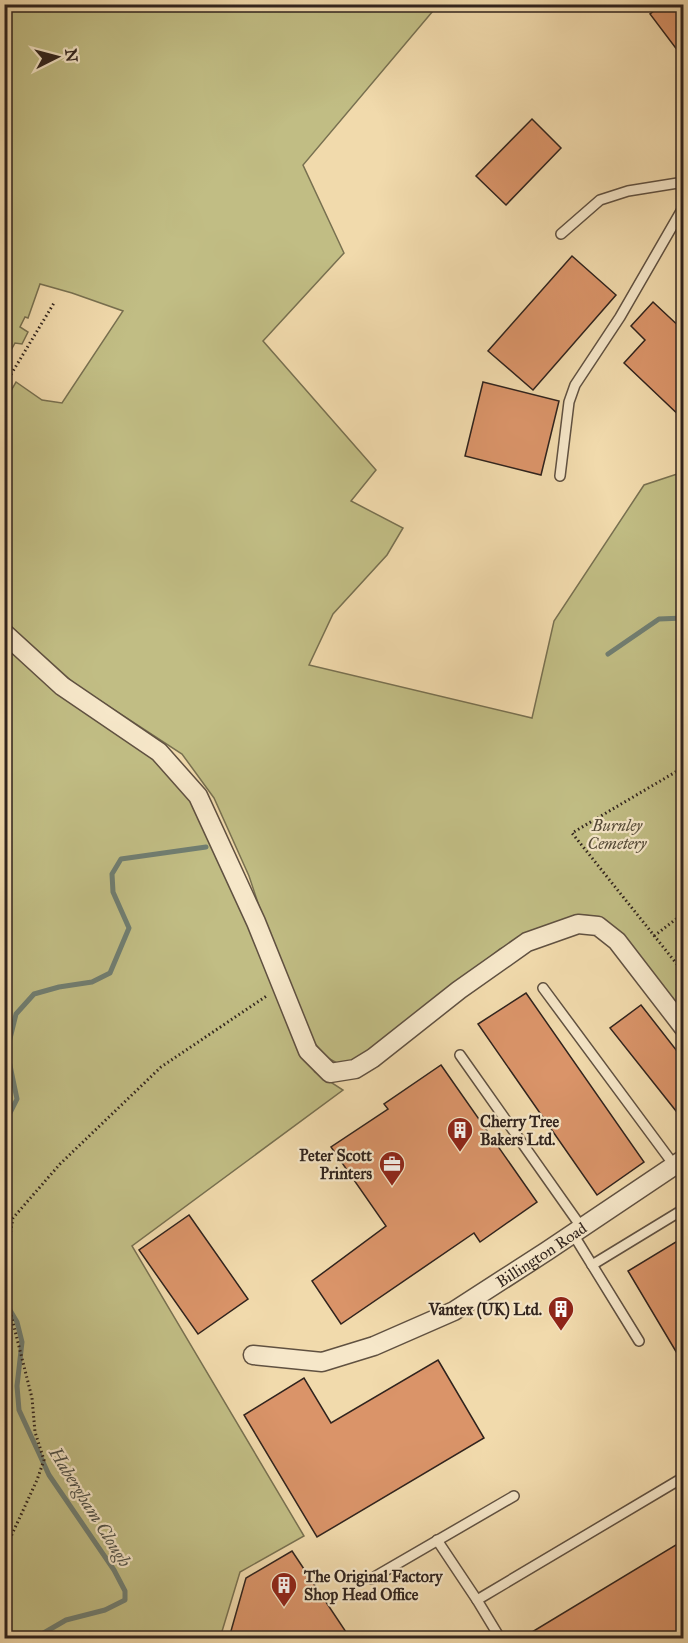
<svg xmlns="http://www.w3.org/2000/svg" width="688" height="1643" viewBox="0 0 688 1643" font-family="'IM FELL Great Primer',serif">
<rect width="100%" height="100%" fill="#f1daac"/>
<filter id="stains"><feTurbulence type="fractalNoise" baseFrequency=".00333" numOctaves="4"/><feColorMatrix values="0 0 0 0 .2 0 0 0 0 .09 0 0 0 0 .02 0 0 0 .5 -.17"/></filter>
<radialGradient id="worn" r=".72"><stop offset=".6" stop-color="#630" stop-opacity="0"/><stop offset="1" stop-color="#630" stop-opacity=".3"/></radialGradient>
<g fill="#c1bd84" stroke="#787050" stroke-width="1.5">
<polygon points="5,5 438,5 303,165 344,253 263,341 376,470 351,501 403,528 387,555 333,614 309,665 532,718 554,621 644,485 683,472 683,1028 598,917 584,915 546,927 500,949 360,1060 347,1063 337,1063 326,1057 312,1040 264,921 249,876 214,798 182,754 76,685 5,621 5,401 16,382 42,400 62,403 123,311 72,293 40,284 28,318 25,317 20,327 28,332 22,344 15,343 5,361"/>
<polygon points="4,644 159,760 193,805 252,932 294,1040 315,1072 343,1090 132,1246 304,1536 240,1572 220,1638 5,1638"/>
</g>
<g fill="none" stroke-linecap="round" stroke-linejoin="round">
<g stroke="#707e72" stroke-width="5">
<polyline points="608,654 659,619 684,618"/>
<polyline points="4,1125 17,1099 7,1051 16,1014 34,994 59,987 92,982 110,973 129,928 113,892 112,874 121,859 206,847"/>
<polyline points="4,1300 17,1322 22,1342 17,1386 19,1410 49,1475 114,1570 125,1591 125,1600 105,1610 66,1620 35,1638"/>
</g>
</g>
<g fill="#da9469" stroke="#30231d" stroke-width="1.5">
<polygon points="663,4 684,4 684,59 650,14"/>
<polygon points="532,119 561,148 506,205 476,176"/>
<polygon points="572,256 616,295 533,390 488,351"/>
<polygon points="653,302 684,331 684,420 624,363 645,340 631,326"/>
<polygon points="483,382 559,401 541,475 465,456"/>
<polygon points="526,993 644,1162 597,1195 478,1024"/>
<polygon points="641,1005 684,1060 684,1121 610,1028"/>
<polygon points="441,1065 537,1202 480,1242 474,1233 341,1324 312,1281 386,1226 331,1147 388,1109 384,1104"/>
<polygon points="189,1215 248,1299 198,1334 139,1250"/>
<polygon points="684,1237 684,1365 628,1271"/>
<polygon points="438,1360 484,1438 317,1537 244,1415 304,1378 331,1423"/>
<polygon points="684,1540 684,1638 522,1638"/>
<polygon points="292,1551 350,1638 229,1638 246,1578"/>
</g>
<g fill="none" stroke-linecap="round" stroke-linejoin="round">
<g stroke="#605141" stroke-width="12">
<g id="lane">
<polyline points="561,234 600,200 628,191 684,182"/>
<polyline points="560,476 569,402 575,385 620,317 684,206"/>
<polyline points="543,988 674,1165"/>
<polyline points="460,1055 582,1228"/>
<polyline points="573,1234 639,1341"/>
<polyline points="592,1265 684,1209"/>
<polyline points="437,1540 477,1600"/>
<polyline points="371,1579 514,1496"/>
<polyline points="500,1638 477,1600 684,1477"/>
</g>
</g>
<g stroke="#605141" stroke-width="21">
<g id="street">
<polyline points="4,633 62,686 159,752 198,796 256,922 308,1051 330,1073 355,1069 373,1058 459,990 527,942 578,924 598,926 617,941 684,1028"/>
<path id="s1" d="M 253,1355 L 322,1362 L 374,1346 L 454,1311 L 547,1251 L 684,1159"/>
</g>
</g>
<g stroke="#30231d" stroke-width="3" stroke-dasharray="1.5 3" stroke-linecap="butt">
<polyline points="4,386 54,303"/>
<polyline points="684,767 572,833 684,973"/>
<polyline points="654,936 684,913"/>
<polyline points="4,1546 8,1543 37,1480 44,1460 35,1432 32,1398 7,1299 5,1264 13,1218 60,1164 161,1067 268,995"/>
</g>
<use href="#lane" stroke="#f6e7c9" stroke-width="9"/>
<use href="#street" stroke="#f6e7c9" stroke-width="18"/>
</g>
<defs>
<g id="building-pin" transform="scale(1.35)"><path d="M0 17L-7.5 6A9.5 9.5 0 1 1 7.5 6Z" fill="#8f2418" stroke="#f6e7c9"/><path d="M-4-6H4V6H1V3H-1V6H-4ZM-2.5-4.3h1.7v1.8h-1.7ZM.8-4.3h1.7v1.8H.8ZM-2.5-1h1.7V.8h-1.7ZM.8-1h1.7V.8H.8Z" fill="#fff"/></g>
<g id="office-pin" transform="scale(1.35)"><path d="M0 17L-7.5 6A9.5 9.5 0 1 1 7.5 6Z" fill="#8f2418" stroke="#f6e7c9"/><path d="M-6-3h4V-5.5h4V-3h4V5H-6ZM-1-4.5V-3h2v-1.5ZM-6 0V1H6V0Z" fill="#fff"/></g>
</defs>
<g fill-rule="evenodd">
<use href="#building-pin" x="460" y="1130"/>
<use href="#office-pin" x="392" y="1164"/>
<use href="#building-pin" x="561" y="1309"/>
<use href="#building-pin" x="284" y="1585"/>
</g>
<g text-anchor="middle" stroke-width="4.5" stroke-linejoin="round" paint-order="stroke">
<g font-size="16" font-style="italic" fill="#544a37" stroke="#f6e7c9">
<text x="617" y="831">Burnley<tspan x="617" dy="18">Cemetery</tspan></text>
</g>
<g font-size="16" font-weight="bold" fill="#30231d" stroke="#f6e7c9" text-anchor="start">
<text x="480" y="1127">Cherry Tree<tspan x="480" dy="18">Bakers Ltd.</tspan></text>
<text x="372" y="1161" text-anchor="end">Peter Scott<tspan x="372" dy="18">Printers</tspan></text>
<text x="542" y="1315" text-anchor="end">Vantex (UK) Ltd.</text>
<text x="304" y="1582">The Original Factory<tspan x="304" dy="18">Shop Head Office</tspan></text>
</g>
<g font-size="16" fill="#30231d" stroke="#f6e7c9">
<text dy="6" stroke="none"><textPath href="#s1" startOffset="315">Billington Road</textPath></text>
</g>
<g font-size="18" font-style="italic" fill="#505147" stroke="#f6e7c9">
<text transform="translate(90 1507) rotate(58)" y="6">Habergham Clough</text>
</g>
</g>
<rect width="688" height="1643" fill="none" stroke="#f1daac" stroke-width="24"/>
<rect x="6" y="6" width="676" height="1631" fill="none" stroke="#30231d" stroke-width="3"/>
<rect x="12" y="12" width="664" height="1619" fill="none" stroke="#30231d" stroke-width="1.5"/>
<g transform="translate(57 57) rotate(84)" stroke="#f6e7c9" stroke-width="4.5" paint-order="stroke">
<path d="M0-4.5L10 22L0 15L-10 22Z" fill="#30231d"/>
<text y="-9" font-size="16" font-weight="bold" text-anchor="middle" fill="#30231d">N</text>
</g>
<rect width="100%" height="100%" filter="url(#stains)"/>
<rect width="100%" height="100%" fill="url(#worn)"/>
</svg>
